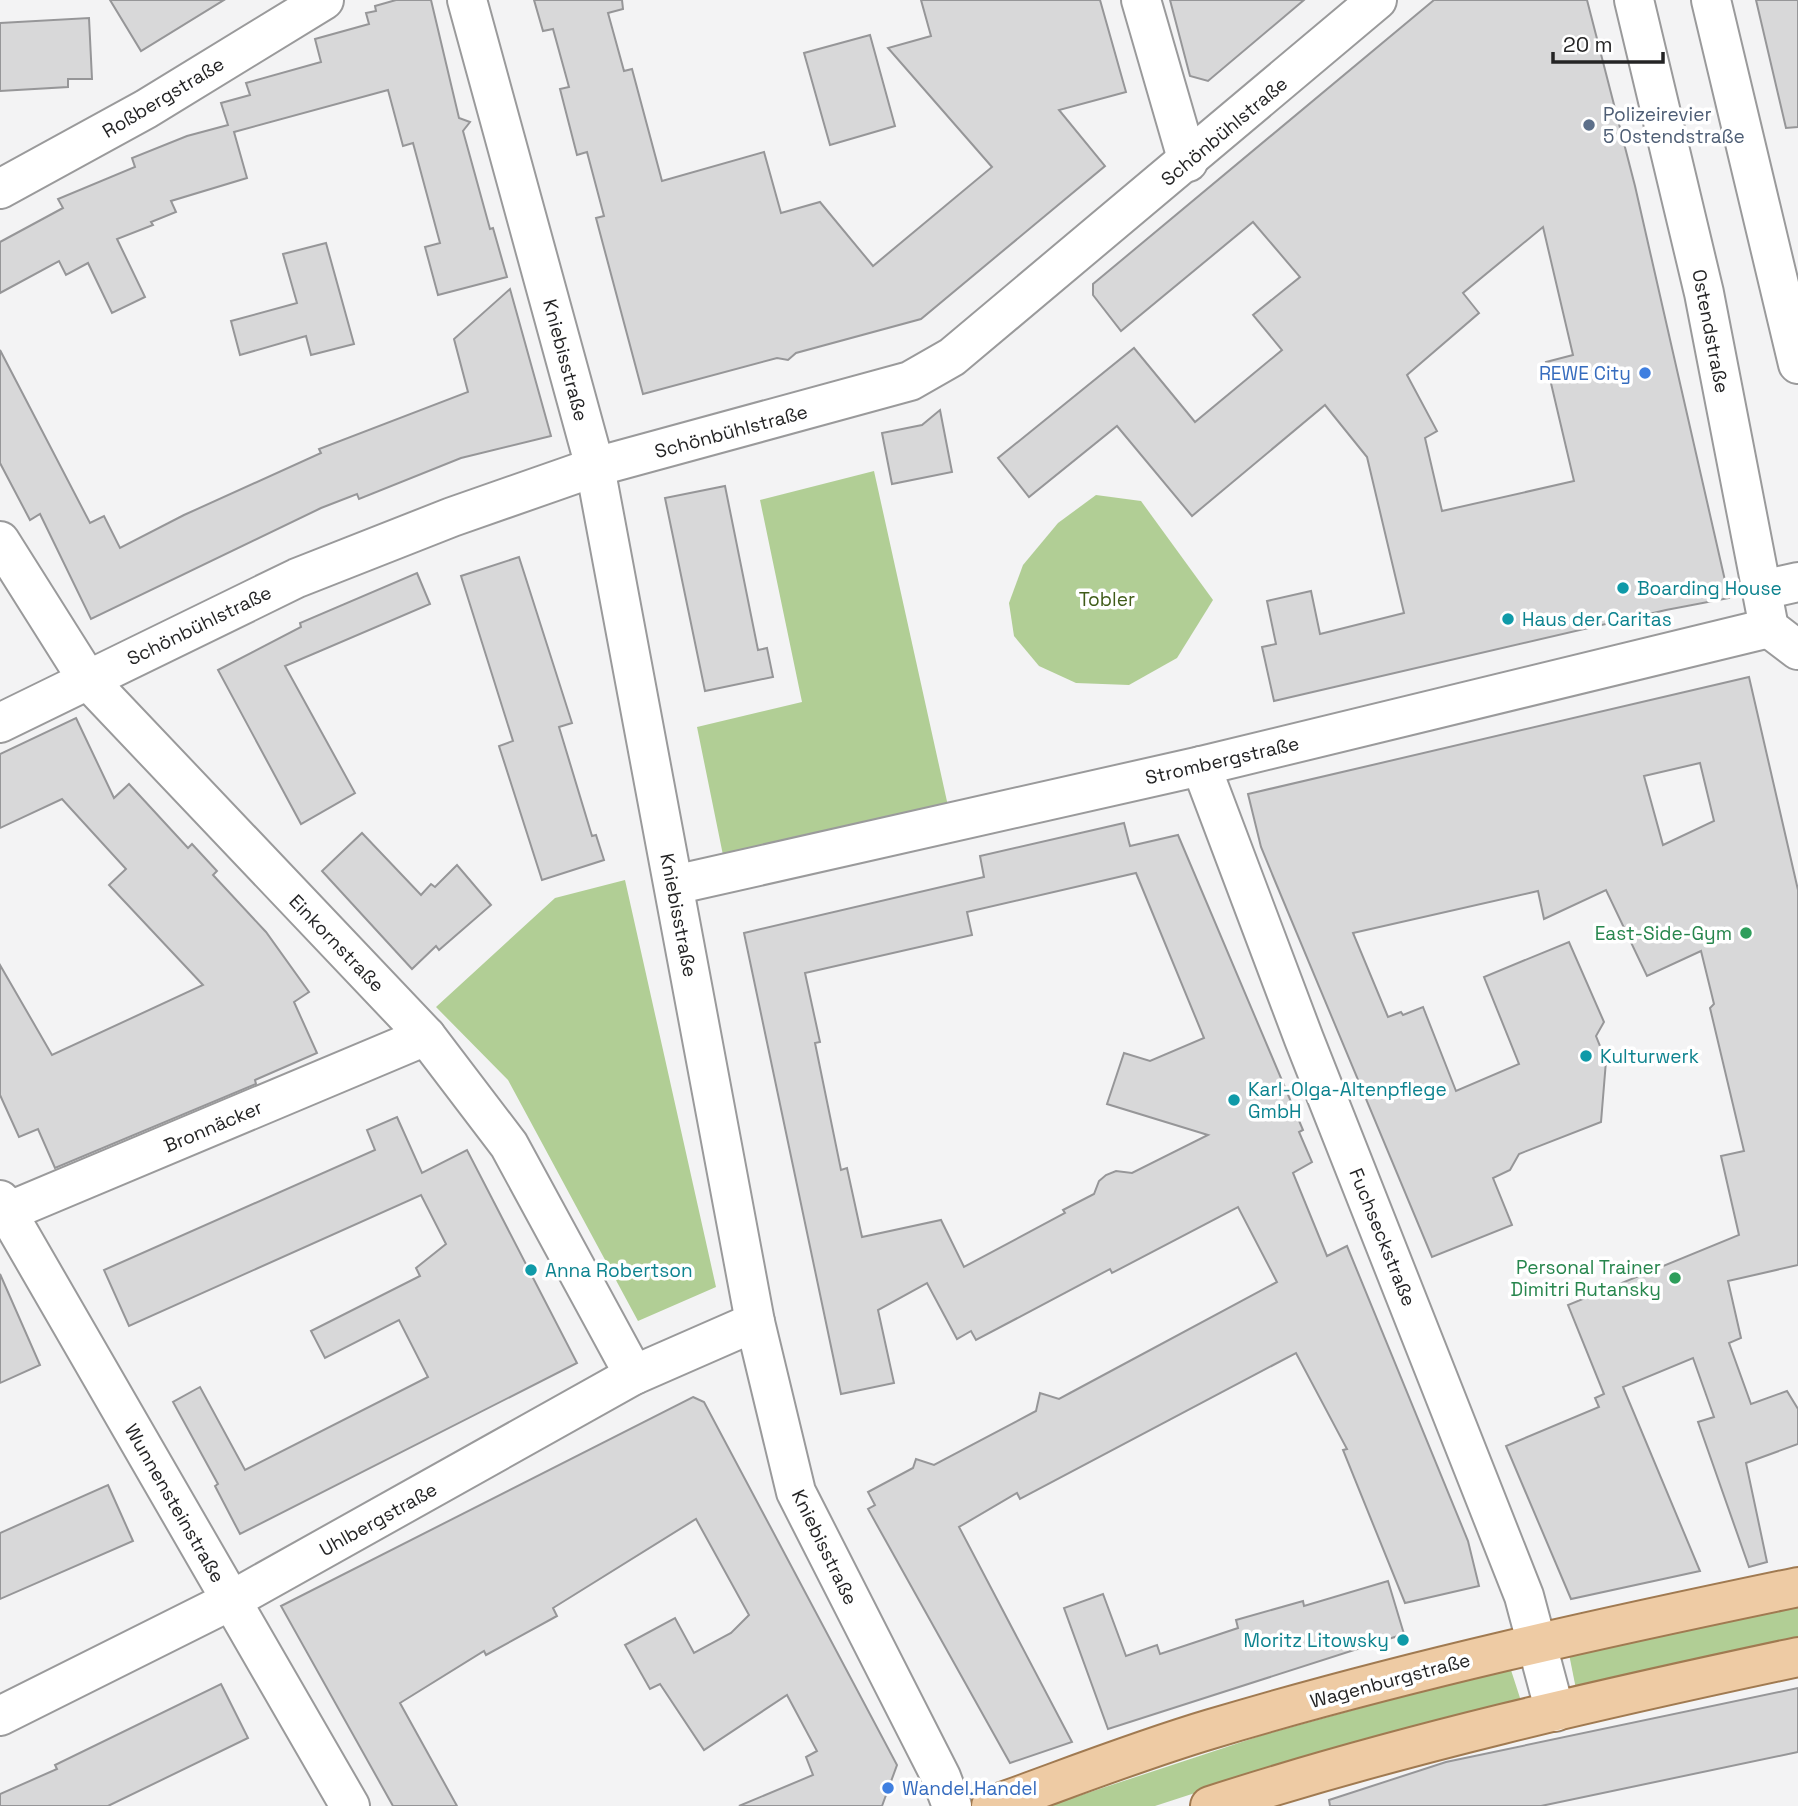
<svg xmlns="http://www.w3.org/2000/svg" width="1798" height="1806" viewBox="0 0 1798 1806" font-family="'Space Grotesk',sans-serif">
<rect width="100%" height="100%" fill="#f3f3f4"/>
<g fill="#b1ce95">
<polygon points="874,471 950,815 724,860 697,727 802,702 760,500"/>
<polygon points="1096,495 1141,501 1213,600 1177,658 1129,685 1076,683 1039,666 1014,636 1009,603 1023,565 1058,523"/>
<polygon points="625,880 716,1287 638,1321 508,1080 436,1007 555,898"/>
<polygon points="1798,1603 1798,1639 1576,1689 1569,1654"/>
<polygon points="1510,1667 1521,1701 1281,1765 1155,1806 1048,1806 1266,1734"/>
</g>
<g fill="#d8d8d9" stroke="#969698" stroke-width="2" fill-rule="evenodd">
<polygon points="110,0 224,0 141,51"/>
<polygon points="396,0 431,0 459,118 470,122 463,131 490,229 493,228 507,277 438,295 425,247 440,243 413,143 403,146 388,90 234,132 247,178 171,201 176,212 151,222 153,225 117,239 145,297 112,313 88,263 66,275 59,261 0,293 0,242 63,208 58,199 135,167 132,158 187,136 228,125 221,103 250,95 246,83 321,62 315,39 369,24 366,13 376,11 375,6"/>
<polygon points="534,0 622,0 623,9 608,13 624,71 632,69 662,181 764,152 781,213 820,202 873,266 992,167 888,48 931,36 921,0 1100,0 1126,92 1059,110 1105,166 921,319 796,353 788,360 777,358 643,394 596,218 604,216 587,152 577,155 560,89 569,87 553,29 543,31"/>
<polygon points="1170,0 1304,0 1208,81 1190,76"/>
<path d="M 1434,0 L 1587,0 L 1635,186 L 1729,598 L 1666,610 L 1274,701 L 1262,647 L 1276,644 L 1267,601 L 1311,591 L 1320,634 L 1404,613 L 1367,457 L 1325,405 L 1192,516 L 1117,426 L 1029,497 L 998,458 L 1134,348 L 1195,422 L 1282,350 L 1253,315 L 1300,277 L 1253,222 L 1121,331 L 1093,295 L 1093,284 ZM 1543,227 L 1573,355 L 1546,362 L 1574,481 L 1442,511 L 1425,438 L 1437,431 L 1407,375 L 1479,313 L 1463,293 Z"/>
<polygon points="1756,0 1798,0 1798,127 1786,128"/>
<polygon points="89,18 92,79 68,79 68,87 0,91 0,23"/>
<polygon points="870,35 895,126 830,145 804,53"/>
<polygon points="326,243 354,344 311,355 306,336 240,355 231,321 297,303 283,254"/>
<polygon points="510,289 551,436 461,458 359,499 357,494 321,508 91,619 40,514 30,520 0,463 0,350 90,523 104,516 120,548 184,515 321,453 319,449 468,392 454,339"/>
<polygon points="940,410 952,472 892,484 882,433 922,425"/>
<polygon points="725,486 758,650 767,648 773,677 705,691 665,498"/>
<polygon points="519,557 572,723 559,727 592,836 596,835 604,860 542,880 499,746 513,741 461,576"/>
<polygon points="417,573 430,604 285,666 355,793 301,824 218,670 301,627 300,623"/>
<path d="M 1749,677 L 1798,890 L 1798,1265 L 1728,1281 L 1741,1338 L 1729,1343 L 1751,1404 L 1787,1391 L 1798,1409 L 1798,1444 L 1746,1463 L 1767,1562 L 1749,1567 L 1698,1422 L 1714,1417 L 1693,1358 L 1623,1387 L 1700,1571 L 1571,1599 L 1506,1446 L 1599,1407 L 1595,1398 L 1604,1394 L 1568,1305 L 1739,1235 L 1721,1156 L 1744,1151 L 1710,1008 L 1714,1004 L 1701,951 L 1647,976 L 1606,890 L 1544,919 L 1538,891 L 1353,933 L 1388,1017 L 1401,1012 L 1403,1015 L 1423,1007 L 1456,1091 L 1519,1064 L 1484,977 L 1569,942 L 1604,1022 L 1596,1036 L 1606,1061 L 1601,1122 L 1519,1154 L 1510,1170 L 1493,1178 L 1512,1225 L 1432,1257 L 1275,881 L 1261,847 L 1248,794 ZM 1700,763 L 1714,821 L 1663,845 L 1644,776 Z"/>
<polygon points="76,718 114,798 129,784 188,848 192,844 217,871 213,875 266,932 309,992 294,1002 317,1053 255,1080 256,1084 55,1168 38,1129 19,1137 0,1095 0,965 52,1055 203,985 109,885 126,869 62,799 0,828 0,754"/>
<path d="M 1124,823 L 1130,846 L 1178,835 L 1303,1130 L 1299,1132 L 1312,1162 L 1293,1173 L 1327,1256 L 1347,1246 L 1468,1541 L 1479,1586 L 1405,1603 L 1343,1450 L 1347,1449 L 1296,1353 L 1020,1499 L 1017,1493 L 959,1527 L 1072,1742 L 1010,1763 L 868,1509 L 875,1505 L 868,1492 L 913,1468 L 916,1459 L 934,1465 L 1036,1411 L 1040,1393 L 1059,1399 L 1070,1393 L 1277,1282 L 1238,1207 L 1112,1273 L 1110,1269 L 976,1340 L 971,1331 L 957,1339 L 927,1283 L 878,1310 L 894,1383 L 841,1394 L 744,933 L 984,877 L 980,856 ZM 1136,873 L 1204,1038 L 1150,1061 L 1124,1053 L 1107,1104 L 1208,1135 L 1132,1173 L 1116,1171 L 1106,1175 L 1099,1181 L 1094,1194 L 1063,1210 L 1065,1213 L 964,1267 L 941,1220 L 862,1237 L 847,1168 L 841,1170 L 815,1043 L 820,1042 L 805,973 L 972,935 L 967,912 Z"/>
<polygon points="362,833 421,895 431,884 435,887 457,865 491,905 439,950 436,946 412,969 322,871"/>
<polygon points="397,1117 422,1173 467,1150 577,1363 240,1534 215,1486 218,1484 173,1402 200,1387 245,1470 428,1377 399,1320 325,1358 311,1331 420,1276 416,1268 446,1244 421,1195 129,1326 104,1270 375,1150 367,1130"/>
<polygon points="0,1274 40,1365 0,1383"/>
<polygon points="693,1397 704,1402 897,1765 882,1806 739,1806 813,1775 806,1757 817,1751 787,1695 704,1750 660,1684 650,1689 625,1645 675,1618 694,1653 731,1633 749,1615 696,1519 553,1608 557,1616 486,1655 484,1651 400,1703 457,1806 393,1806 281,1606"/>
<polygon points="108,1485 133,1541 0,1599 0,1533"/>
<polygon points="1388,1581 1404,1634 1108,1729 1064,1608 1103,1594 1126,1656 1157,1645 1160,1654 1238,1628 1236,1620 1303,1601 1304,1606"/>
<polygon points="221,1684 248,1738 108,1806 0,1806 0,1794 57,1769 55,1765"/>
<polygon points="1798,1688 1798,1752 1541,1806 1330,1806 1329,1800 1446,1762"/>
</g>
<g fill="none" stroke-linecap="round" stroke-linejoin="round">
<g stroke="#9a9a9b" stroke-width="42">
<g id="minor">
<polyline points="467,0 595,467 755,1322 796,1492 941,1777 952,1806"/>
<polyline points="1141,0 1188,162"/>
<polyline points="1634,0 1704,293 1769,628 1798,650"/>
<polyline points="1711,0 1798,364"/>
<polyline points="0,189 146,109 324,0"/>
<polyline points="0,541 87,679 426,1036 509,1145 634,1375"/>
<polyline points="1762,590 1798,582"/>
<polyline points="0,723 297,578 452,517 595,467 910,381 952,357 1377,0"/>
<polyline points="1201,766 1304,1039 1524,1596 1555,1712"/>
<polyline points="674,885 1201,766 1769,628"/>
<polyline points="0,1200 350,1806"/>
<polyline points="0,1215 426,1036"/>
<polyline points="0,1716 232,1600 634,1375 755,1322"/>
</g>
</g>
<g stroke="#a07a51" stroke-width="42">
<g id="major">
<path d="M 991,1806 C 1064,1780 1137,1751 1211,1729 C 1404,1671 1601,1628 1798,1587"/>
<path d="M 1210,1806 C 1402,1744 1601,1699 1798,1657"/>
</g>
</g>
<use href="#minor" stroke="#fff" stroke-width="38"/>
<use href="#major" stroke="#eecba4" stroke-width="38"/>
</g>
<circle fill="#5c6f8a" stroke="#fff" stroke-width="2.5" cx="1589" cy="125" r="7"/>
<g fill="#3f7fe0" stroke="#fff" stroke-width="2.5">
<circle cx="1645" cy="373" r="7"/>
<circle cx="888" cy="1788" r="7"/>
</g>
<g fill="#0f9aa8" stroke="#fff" stroke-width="2.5">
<circle cx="1623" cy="588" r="7"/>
<circle cx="1508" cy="619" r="7"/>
<circle cx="1586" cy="1056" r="7"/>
<circle cx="1234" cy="1100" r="7"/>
<circle cx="531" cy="1270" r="7"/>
<circle cx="1403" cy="1640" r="7"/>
</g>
<g fill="#2e9e5b" stroke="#fff" stroke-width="2.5">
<circle cx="1746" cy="933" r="7"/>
<circle cx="1675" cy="1278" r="7"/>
</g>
<g text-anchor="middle" stroke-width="7" stroke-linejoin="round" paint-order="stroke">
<g font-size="19" fill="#242425" stroke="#fff">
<text transform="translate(163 97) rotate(-31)" y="7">Roßbergstraße</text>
<text transform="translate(1224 131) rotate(-40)" y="7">Schönbühlstraße</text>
<text transform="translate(1711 331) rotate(79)" y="7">Ostendstraße</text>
<text transform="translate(566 360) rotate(75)" y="7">Kniebisstraße</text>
<text transform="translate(731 431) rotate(-15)" y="7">Schönbühlstraße</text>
<text transform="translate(199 625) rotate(-26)" y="7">Schönbühlstraße</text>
<text transform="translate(1222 760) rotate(-13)" y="7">Strombergstraße</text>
<text transform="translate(679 915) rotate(79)" y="7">Kniebisstraße</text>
<text transform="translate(337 943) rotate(46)" y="7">Einkornstraße</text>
<text transform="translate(213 1126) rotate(-23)" y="7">Bronnäcker</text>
<text transform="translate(1383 1237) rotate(68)" y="7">Fuchseckstraße</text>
<text transform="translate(175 1503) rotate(60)" y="7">Wunnensteinstraße</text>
<text transform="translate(378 1519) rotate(-29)" y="7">Uhlbergstraße</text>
<text transform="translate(825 1547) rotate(64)" y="7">Kniebisstraße</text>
<text transform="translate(1390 1680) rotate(-15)" y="7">Wagenburgstraße</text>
</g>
<g font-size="19" fill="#4e5e75" stroke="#fff" text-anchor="start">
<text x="1603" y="121">Polizeirevier<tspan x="1603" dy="22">5 Ostendstraße</tspan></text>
</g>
<g font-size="19" fill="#366cbe" stroke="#fff" text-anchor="end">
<text x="1631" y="380">REWE City</text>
<text x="902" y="1795" text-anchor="start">Wandel.Handel</text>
</g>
<g font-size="19" fill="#0d838f" stroke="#fff" text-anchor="start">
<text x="1637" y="595">Boarding House</text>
<text x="1522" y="626">Haus der Caritas</text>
<text x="1600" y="1063">Kulturwerk</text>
<text x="1248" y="1096">Karl-Olga-Altenpflege<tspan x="1248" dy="22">GmbH</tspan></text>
<text x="545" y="1277">Anna Robertson</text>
<text x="1389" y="1647" text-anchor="end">Moritz Litowsky</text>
</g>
<g font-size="19" fill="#3f5b18" stroke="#fff">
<text x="1107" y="606">Tobler</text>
</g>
<g font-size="19" fill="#27864d" stroke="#fff" text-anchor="end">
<text x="1732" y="940">East-Side-Gym</text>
<text x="1661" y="1274">Personal Trainer<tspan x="1661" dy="22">Dimitri Rutansky</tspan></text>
</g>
</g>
<path d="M1553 52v10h110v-10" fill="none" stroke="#242425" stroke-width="3.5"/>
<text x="1563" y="52" font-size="21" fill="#242425" stroke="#ffffff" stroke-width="5" paint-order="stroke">20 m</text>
</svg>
